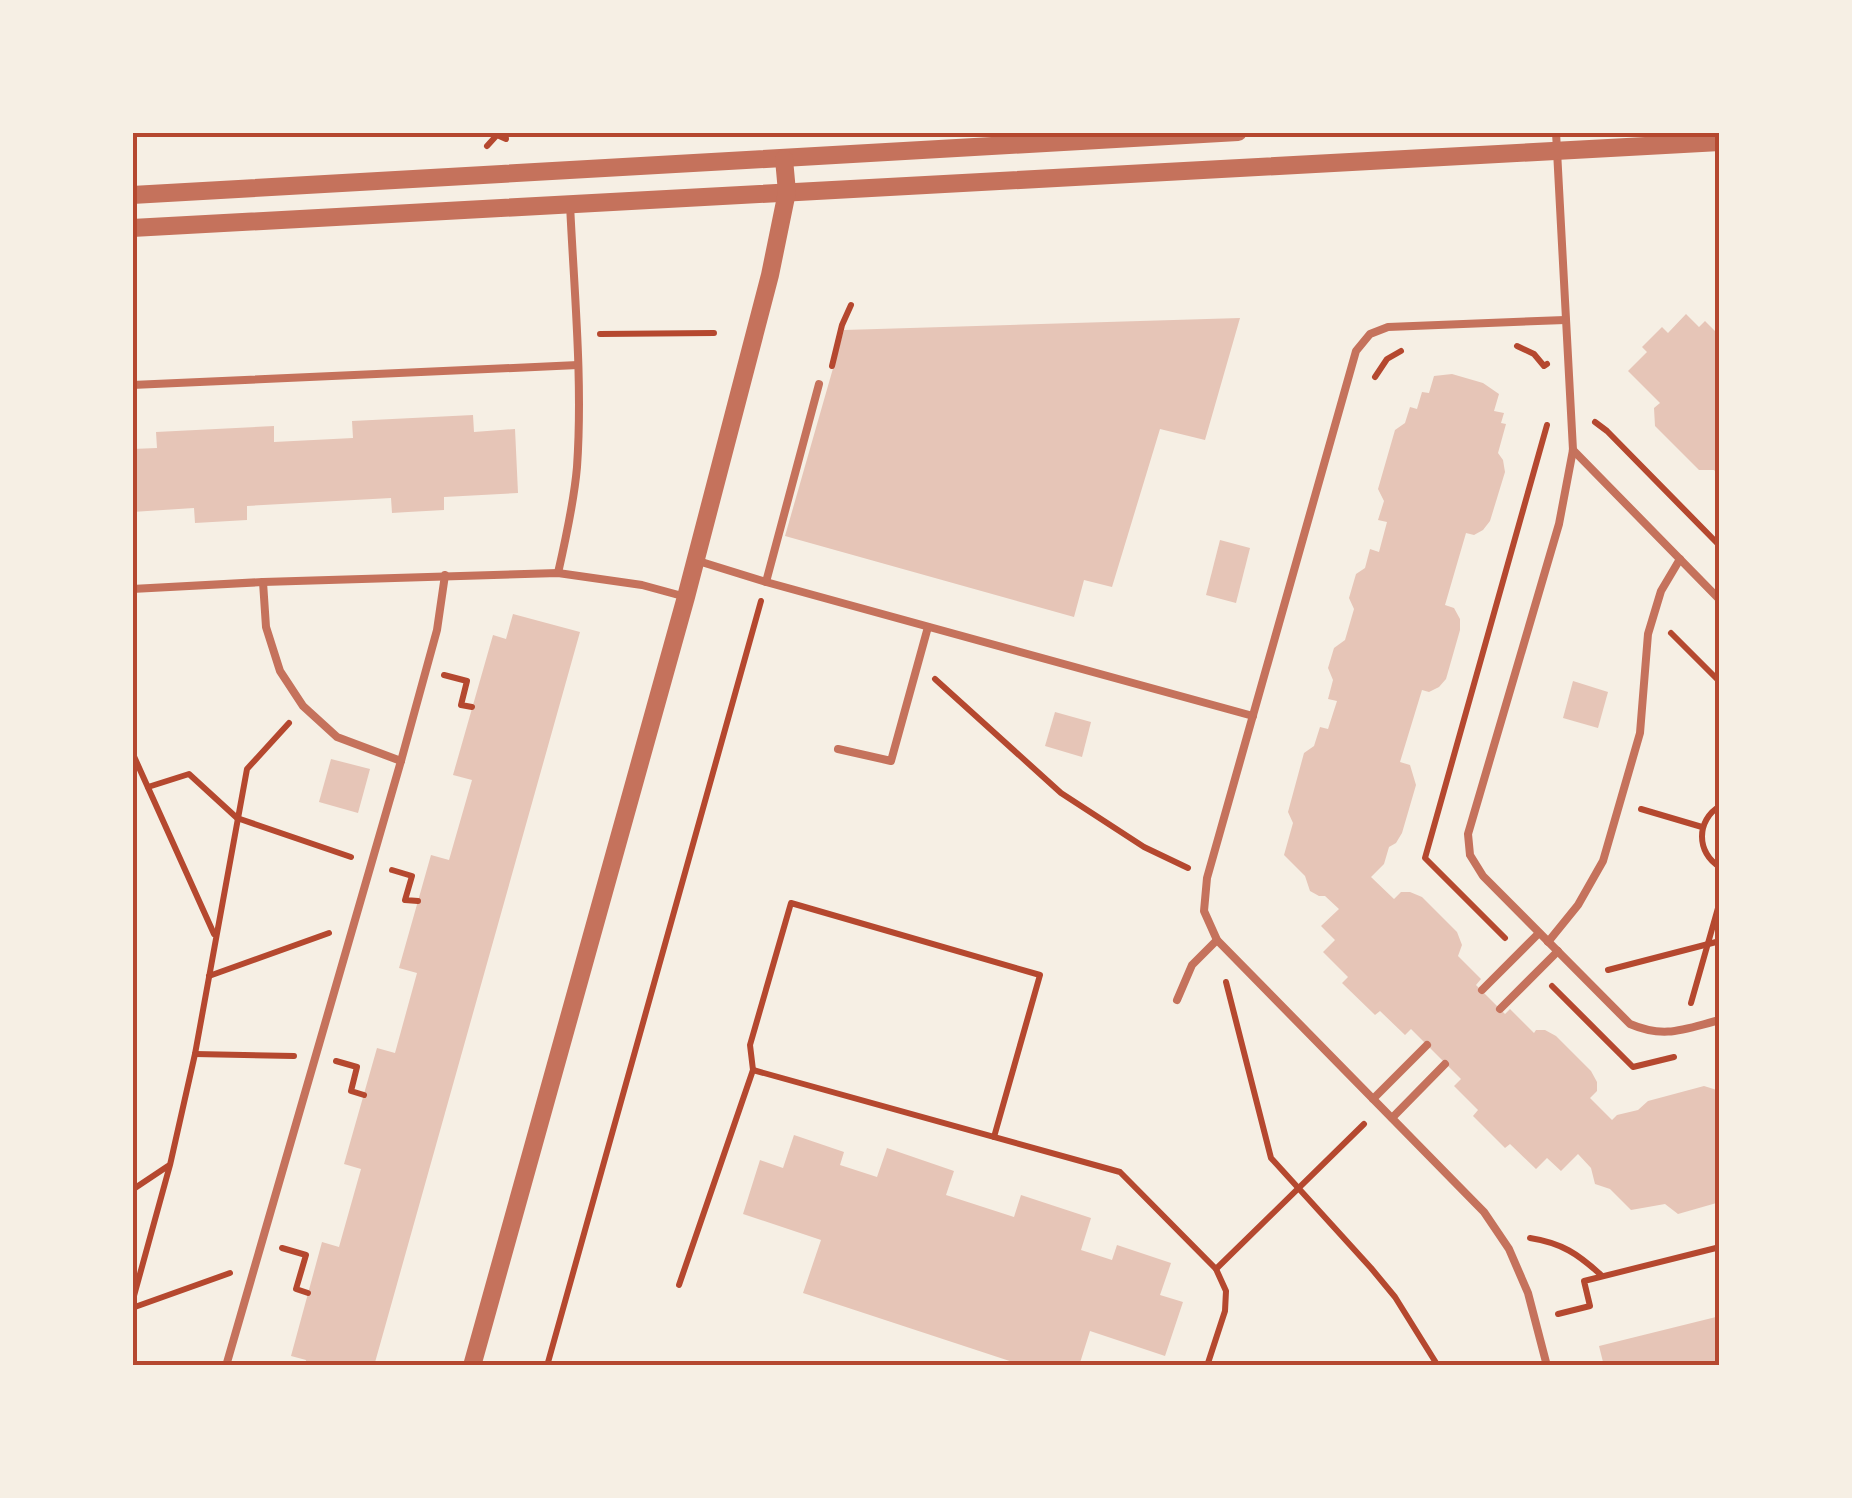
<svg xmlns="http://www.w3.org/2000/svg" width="1852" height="1498" viewBox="0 0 1852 1498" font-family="Manrope,sans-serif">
<rect width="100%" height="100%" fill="#f6efe4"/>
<g fill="#e6c5b7">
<polygon points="1686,314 1699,327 1705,321 1720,336 1720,476 1714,470 1699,470 1655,426 1654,408 1660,403 1628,371 1647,352 1642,347 1662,327 1668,333"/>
<polygon points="1240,318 1205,440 1160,429 1112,587 1084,580 1074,617 785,536 844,330"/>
<polygon points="1452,374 1483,383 1499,394 1494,411 1504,413 1501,423 1506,424 1498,453 1503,460 1505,472 1490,521 1483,530 1474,535 1466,533 1445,605 1454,608 1460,619 1460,630 1446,679 1439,687 1429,692 1422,690 1400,762 1410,765 1416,785 1402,833 1396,843 1389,847 1384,864 1371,877 1394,899 1401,892 1410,892 1422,897 1457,932 1462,945 1458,956 1481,979 1476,985 1505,1014 1510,1009 1534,1033 1536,1030 1545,1030 1556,1036 1591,1071 1597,1082 1597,1091 1590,1098 1612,1120 1617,1115 1638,1110 1648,1101 1704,1086 1720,1091 1720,1202 1678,1214 1665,1204 1631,1210 1610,1189 1595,1184 1591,1168 1578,1154 1561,1171 1547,1158 1536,1169 1510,1144 1505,1148 1473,1116 1478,1110 1454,1086 1461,1079 1411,1029 1405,1035 1380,1011 1375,1015 1342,983 1348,977 1323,952 1335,940 1321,926 1339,909 1325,896 1319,896 1310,891 1305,876 1284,855 1293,823 1288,812 1304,753 1314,746 1320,727 1328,729 1337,701 1328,699 1333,680 1328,668 1334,648 1345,640 1354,609 1349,598 1356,574 1365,568 1370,549 1379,552 1387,522 1378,520 1384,501 1378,489 1395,430 1405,423 1410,407 1417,409 1422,392 1429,393 1434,376"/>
<polygon points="473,415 474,432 515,429 518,493 444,497 444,510 408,512 392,513 391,498 247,506 247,520 195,523 194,508 132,512 132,449 157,448 156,432 274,426 274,442 353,438 352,421"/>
<polygon points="1220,540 1250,548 1236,603 1206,595"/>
<polygon points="513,614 580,632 374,1366 305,1366 306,1360 291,1356 322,1242 339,1247 361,1169 344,1164 377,1048 395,1053 417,973 399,968 431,855 449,860 472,780 453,775 493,635 506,639"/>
<polygon points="1573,681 1608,692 1598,728 1563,718"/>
<polygon points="1055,712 1091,722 1082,757 1045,746"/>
<polygon points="331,759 370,769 358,813 319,802"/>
<polygon points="794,1135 844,1152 840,1165 877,1177 887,1148 954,1171 946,1195 1014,1217 1021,1195 1091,1218 1081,1250 1112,1260 1117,1245 1171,1263 1160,1295 1183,1302 1165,1356 1090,1331 1079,1366 1025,1366 803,1293 821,1240 743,1214 760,1160 783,1168"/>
<polygon points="1720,1316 1720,1366 1604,1366 1599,1346"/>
</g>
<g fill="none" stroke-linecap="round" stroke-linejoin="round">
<g stroke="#b5482f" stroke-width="6">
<polyline points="487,146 497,135 506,139 505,132"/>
<polyline points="600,334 714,333"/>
<polyline points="1517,346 1534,354 1544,366 1547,364"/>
<polyline points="832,366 842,325 851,305"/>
<polyline points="1375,377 1387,359 1401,351"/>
<polyline points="1595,422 1607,431 1720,546"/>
<polyline points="1671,633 1720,682"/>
<polyline points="444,675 467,681 461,705 472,707"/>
<polyline points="935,679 1061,793 1144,847 1188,868"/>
<polyline points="132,752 214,934"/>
<polyline points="148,787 189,774 237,818 351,857"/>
<path d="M 1720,806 C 1696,820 1696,853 1720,867"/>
<polyline points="1641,809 1702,827"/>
<polyline points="392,870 412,876 405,900 418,901"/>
<polyline points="1505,938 1425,858 1547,425"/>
<polyline points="1608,970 1720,941"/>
<polyline points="209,976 329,933"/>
<polyline points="1226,982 1271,1158 1371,1268 1395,1297 1438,1366"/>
<polyline points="1552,986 1633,1067 1674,1057"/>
<polyline points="1691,1003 1720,901"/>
<polyline points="195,1054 294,1056"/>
<polyline points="336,1061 357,1067 351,1091 364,1095"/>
<polyline points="753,1070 750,1045 791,903 1040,975 994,1137"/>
<polyline points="132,1190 168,1166"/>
<path d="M 1530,1238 C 1562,1243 1578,1254 1601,1275"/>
<polyline points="282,1248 306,1255 296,1289 308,1293"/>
<polyline points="1216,1269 1364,1124"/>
<polyline points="679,1285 753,1070 1120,1172 1216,1269 1226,1291 1225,1311 1207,1366"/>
<polyline points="132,1303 170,1165 195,1054 247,769 289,723"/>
<polyline points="132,1308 230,1273"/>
<polyline points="1558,1314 1590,1306 1584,1281 1720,1247"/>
<polyline points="547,1366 761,601"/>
</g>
<g stroke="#c5725c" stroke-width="8">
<path d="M 1556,132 L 1573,450 L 1559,524 L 1468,834 L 1470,855 L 1483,876 L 1630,1024 C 1665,1039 1684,1029 1720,1020"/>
<polyline points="132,385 578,365"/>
<polyline points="1573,450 1720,600"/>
<polyline points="695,560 766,582 1253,716"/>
<path d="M 558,573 C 566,538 574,502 577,467 C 583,381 574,290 570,204"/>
<polyline points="263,582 266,627 280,671 303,706 337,737 401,761"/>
<polyline points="766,582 819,384"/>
<polyline points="132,589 263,582 558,573 642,585 686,597"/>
<polyline points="838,749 891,761 928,627"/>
<polyline points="1548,942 1578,905 1603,861 1640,733 1648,634 1661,591 1680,559"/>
<polyline points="1482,990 1539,933"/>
<polyline points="1177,1000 1192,965 1217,940"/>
<polyline points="1500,1009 1558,951"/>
<polyline points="1373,1099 1427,1045"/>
<polyline points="1392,1118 1445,1064"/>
<polyline points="226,1366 401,761 437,630 445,575"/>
<polyline points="1547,1366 1528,1293 1509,1249 1484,1212 1217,940 1204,911 1207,878 1356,351 1370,334 1388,327 1565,320"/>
</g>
<g stroke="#c5725c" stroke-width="18">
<polyline points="132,195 1238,132"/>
<polyline points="132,228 1720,142"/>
<polyline points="472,1366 686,597 770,275 787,192 784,159"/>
</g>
</g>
<rect width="1852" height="1498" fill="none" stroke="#f6efe4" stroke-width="270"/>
<rect x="135" y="135" width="1582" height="1228" fill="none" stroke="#b5482f" stroke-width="4"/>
</svg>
